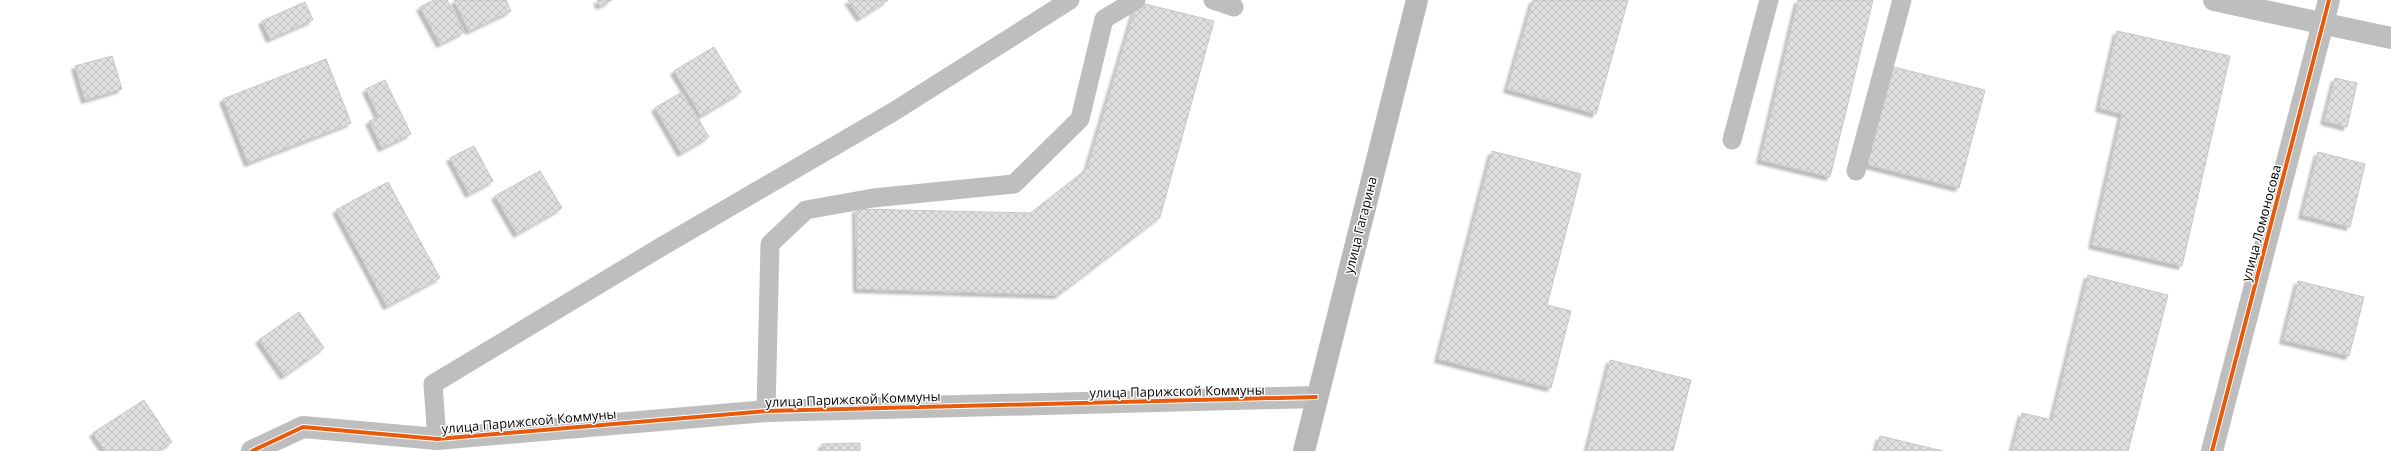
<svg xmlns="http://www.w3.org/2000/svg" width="2391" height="451" viewBox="0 0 2391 451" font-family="'Open Sans',sans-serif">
<defs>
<pattern id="building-cross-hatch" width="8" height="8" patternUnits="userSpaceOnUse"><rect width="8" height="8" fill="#dfdfdf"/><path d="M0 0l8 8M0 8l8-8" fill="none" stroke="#bebebe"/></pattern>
<filter id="shadow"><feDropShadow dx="-3.5" dy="3.5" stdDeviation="1" flood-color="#0004"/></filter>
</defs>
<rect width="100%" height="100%" fill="#fff"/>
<g fill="url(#building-cross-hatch)" stroke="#c7c7c7" filter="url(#shadow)">
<polygon points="434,0 447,0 464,32 440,44 420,7"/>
<polygon points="454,0 506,0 511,11 469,31"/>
<polygon points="597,0 612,0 600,6"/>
<polygon points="848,0 888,0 860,18"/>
<polygon points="1533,0 1628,0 1596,114 1507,89"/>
<polygon points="1798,0 1873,0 1830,177 1760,160"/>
<polygon points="305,2 313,20 270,39 262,21"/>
<polygon points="1137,2 1214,21 1160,217 1058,295 857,289 856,209 1031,213 1087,169"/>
<polygon points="2117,31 2230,56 2182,266 2092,245 2122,114 2099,108"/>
<polygon points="714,47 741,92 701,116 674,71"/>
<polygon points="112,56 122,89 85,100 75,66"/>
<polygon points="326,59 351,123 248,163 223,99"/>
<polygon points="1890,66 1985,90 1959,188 1865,164"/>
<polygon points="2335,78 2357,83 2347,127 2324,121"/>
<polygon points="385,80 411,134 382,148 369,121 379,117 366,89"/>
<polygon points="682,92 709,137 681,153 655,108"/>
<polygon points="474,146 493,181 469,194 450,158"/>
<polygon points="1492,151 1581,174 1547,305 1571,311 1551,388 1438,359"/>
<polygon points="2318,152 2365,164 2350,227 2302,215"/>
<polygon points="540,171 562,208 517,234 495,196"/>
<polygon points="388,182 440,278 387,306 336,210"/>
<polygon points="2088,275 2168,295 2128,451 2012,451 2022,413 2052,420"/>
<polygon points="2298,281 2364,297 2349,356 2283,340"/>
<polygon points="299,312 324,348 284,376 259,340"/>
<polygon points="1610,360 1691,380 1673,451 1587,451"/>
<polygon points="144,400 172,442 159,451 105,451 93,433"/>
<polygon points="1880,436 1943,451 1876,451"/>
<polygon points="860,443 860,451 822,451 822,444"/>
</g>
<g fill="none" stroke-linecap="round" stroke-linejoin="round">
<g stroke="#bebebe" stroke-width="19">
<polyline points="1213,0 1234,7"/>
<polyline points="1732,140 1769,0"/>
<polyline points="1856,171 1902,0"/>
<polyline points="766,411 770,244 806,210 873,198 1014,184 1080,119 1104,19 1136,0"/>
<polyline points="437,439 433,384 661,247 893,112 1070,0"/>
</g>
<g stroke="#bebebe" stroke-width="22">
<polyline points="2214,0 2391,38"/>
<polyline points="2212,451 2329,0"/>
</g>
<polyline stroke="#bebebe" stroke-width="22" points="252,451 303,427 437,439 766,411 1316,397"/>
<polyline stroke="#b8b8b8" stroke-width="22" points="1304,451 1417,0"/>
<g stroke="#fff" stroke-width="6">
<g id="cycleway">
<polyline points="252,451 303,427 437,439 766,411 1316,397"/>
<polyline points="2212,451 2329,0"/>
</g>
</g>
<use href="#cycleway" stroke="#e8590c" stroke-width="4"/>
</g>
<g text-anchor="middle" stroke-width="3" stroke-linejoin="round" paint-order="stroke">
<g font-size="13" fill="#000" stroke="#fff">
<text transform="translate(2261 223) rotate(-75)" y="5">улица Ломоносова</text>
<text transform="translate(1360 225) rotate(-76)" y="5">улица Гагарина</text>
<text transform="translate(1177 391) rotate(-1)" y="5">улица Парижской Коммуны</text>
<text transform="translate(853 399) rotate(-2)" y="5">улица Парижской Коммуны</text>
<text transform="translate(529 421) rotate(-5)" y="5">улица Парижской Коммуны</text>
</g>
</g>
</svg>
